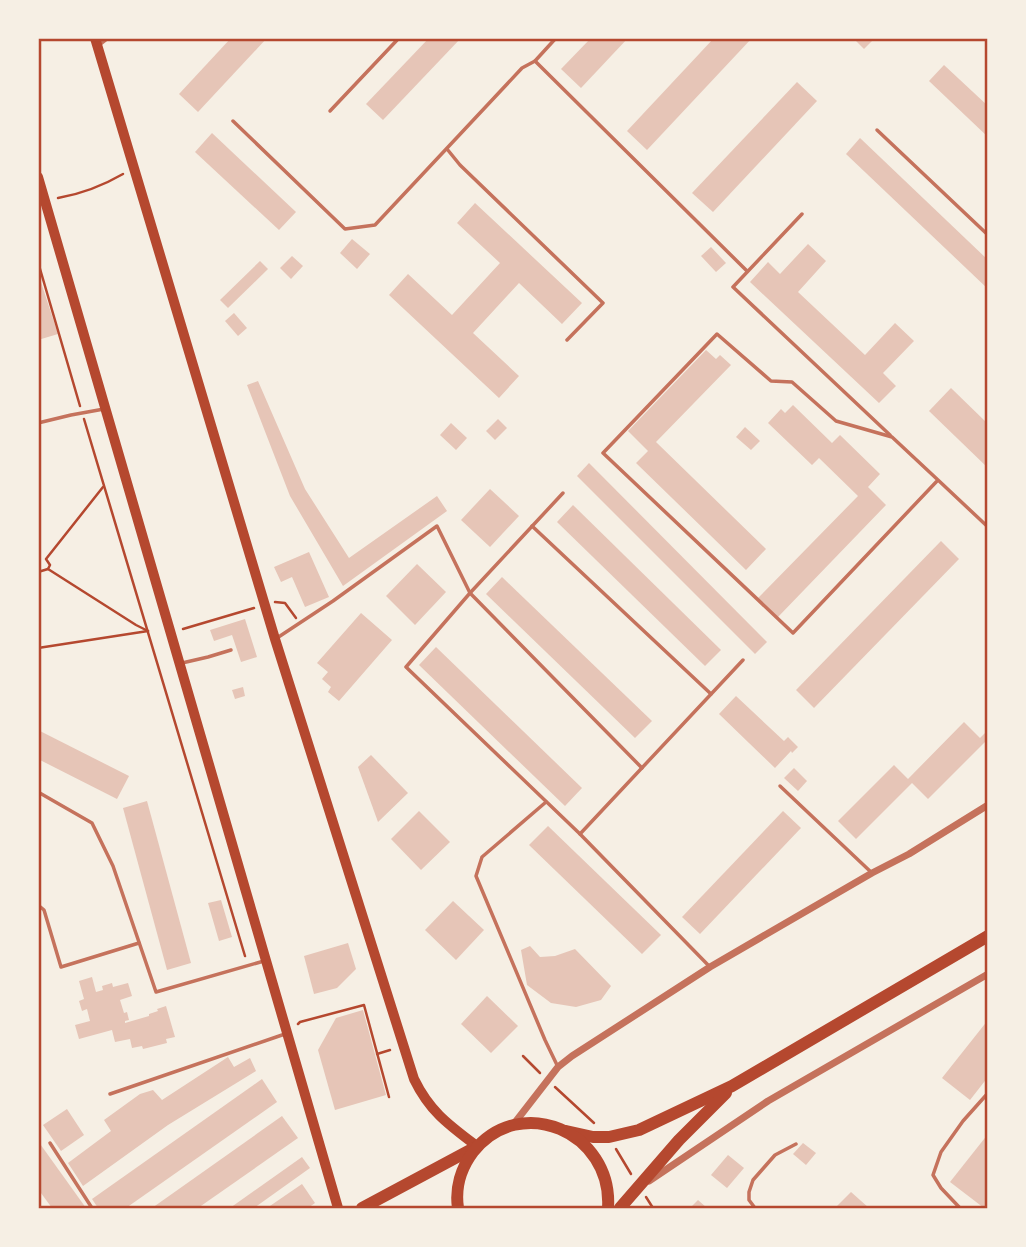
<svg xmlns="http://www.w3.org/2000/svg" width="1026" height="1247" viewBox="0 0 1026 1247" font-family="'Nunito Sans',sans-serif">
<rect width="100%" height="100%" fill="#f6efe4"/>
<g fill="#e6c5b7">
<polygon points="231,38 267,38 198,112 179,94"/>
<polygon points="429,38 461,38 383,120 366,104"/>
<polygon points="591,38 628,38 581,88 561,69"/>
<polygon points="714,38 752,38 647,150 627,131"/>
<polygon points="853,38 875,38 864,49"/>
<polygon points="944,65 988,106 988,137 929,81"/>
<polygon points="797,82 817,101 713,212 692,193"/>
<polygon points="212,133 296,212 279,230 195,152"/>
<polygon points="860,138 988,260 988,289 846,154"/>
<polygon points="475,203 582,303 562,324 519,283 473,333 519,376 499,398 389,295 408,274 452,315 500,263 457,223"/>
<polygon points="352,239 370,254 357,269 340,253"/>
<polygon points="808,244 826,261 798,292 865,355 895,323 914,341 883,373 896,386 879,403 750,282 768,262 780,274"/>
<polygon points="711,247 726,263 716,272 701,256"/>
<polygon points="292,256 303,266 291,279 280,268"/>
<polygon points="260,261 268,269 228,308 220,300"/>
<polygon points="38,273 58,334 38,340"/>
<polygon points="234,313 247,328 238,336 225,321"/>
<polygon points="706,350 716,359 720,355 731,365 656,442 766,549 746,570 636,463 648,451 628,431"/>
<polygon points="258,381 305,489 349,558 437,496 447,511 343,586 290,496 247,385"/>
<polygon points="951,388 988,424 988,468 929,411"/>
<polygon points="793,405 832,443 840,435 880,474 868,487 886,505 778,617 758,598 858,496 819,458 812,465 768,423 781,409 785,413"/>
<polygon points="498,419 507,428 495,440 486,431"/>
<polygon points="451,423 467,438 456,450 440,435"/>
<polygon points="745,427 760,441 751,450 736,437"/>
<polygon points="589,463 767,642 755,654 577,476"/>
<polygon points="490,489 519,516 490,547 461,520"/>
<polygon points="573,505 721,650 705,666 557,522"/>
<polygon points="941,541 959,559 814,708 796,690"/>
<polygon points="309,552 329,597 305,607 292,577 281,582 274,567"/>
<polygon points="417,564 446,592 415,625 386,596"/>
<polygon points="502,577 652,721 635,738 486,594"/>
<polygon points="361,613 392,640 339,701 328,692 331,687 322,679 328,672 317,663"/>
<polygon points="245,619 257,657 241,662 232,635 214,641 210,630"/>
<polygon points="436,647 582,788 565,806 419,665"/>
<polygon points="243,687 245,696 235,699 232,690"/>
<polygon points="736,696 784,741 788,737 798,747 792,753 791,751 775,768 719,714"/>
<polygon points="964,722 980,738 988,730 988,744 985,742 928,799 912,783 856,839 838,821 894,765 908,779"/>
<polygon points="38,730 129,776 117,799 38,759"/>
<polygon points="371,755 408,793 378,822 358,767"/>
<polygon points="794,768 807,781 798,791 784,778"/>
<polygon points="147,801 191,963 167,970 123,808"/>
<polygon points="419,811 450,842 421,870 391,839"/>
<polygon points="783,811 801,828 700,934 682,917"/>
<polygon points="548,826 661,935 642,954 529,845"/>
<polygon points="221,900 232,937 219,941 208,903"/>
<polygon points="453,901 484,930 456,960 425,930"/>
<polygon points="348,943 356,969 337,988 314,994 304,956"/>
<polygon points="530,946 540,957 555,956 575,949 611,986 601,1000 576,1007 551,1003 527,985 521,950"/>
<polygon points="92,977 96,992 103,990 102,986 112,983 113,987 128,983 132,996 120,1000 124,1013 127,1012 129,1020 125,1021 125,1023 149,1016 149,1014 158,1011 157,1009 166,1006 175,1037 166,1039 167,1043 143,1049 142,1046 132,1048 130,1039 115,1042 112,1030 79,1039 75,1025 90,1021 87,1009 82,1011 79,1001 84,999 79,981"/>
<polygon points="487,996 518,1026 491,1053 461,1024"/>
<polygon points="363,1010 386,1095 335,1110 318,1050 336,1018"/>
<polygon points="988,1020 988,1077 970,1100 942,1078"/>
<polygon points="228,1057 234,1067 250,1058 256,1071 168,1125 83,1186 68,1163 111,1131 104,1120 140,1094 153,1090 162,1100"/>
<polygon points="262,1079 277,1102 126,1208 98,1208 92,1199"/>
<polygon points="67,1109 84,1135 61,1151 43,1125"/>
<polygon points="282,1116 298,1138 198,1208 152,1208"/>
<polygon points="988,1134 988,1208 984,1208 950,1182"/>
<polygon points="38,1141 86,1208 52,1208 38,1189"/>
<polygon points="803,1143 816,1153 806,1165 793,1154"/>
<polygon points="728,1155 744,1168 727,1188 711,1175"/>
<polygon points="302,1157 310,1168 254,1208 230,1208"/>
<polygon points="302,1184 315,1203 308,1208 267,1208"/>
<polygon points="851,1192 869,1208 835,1208"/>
<polygon points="698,1200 707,1208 690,1208"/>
</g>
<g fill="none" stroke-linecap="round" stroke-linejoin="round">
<g stroke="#b5482f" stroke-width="2.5">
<path d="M 58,198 C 81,194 104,185 123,174"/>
<polyline points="38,262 80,406"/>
<polyline points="84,419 245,956"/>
<polyline points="103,487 46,559 50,565 48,569 136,625 148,631"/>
<polyline points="38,572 48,569"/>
<polyline points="275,602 285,603 296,618"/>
<polyline points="183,629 254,608"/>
<polyline points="38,648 148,631"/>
<polyline points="298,1024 300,1022 364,1005 389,1097"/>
<polyline points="377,1054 390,1050"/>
<polyline points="523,1056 540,1073"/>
<polyline points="555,1087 594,1123"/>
<polyline points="616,1149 631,1174"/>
<polyline points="646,1197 653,1208"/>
</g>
<g stroke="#c5725c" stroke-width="3.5">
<polyline points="99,45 108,38"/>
<polyline points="535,61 747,271"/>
<polyline points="330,111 399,38"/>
<polyline points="233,121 345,229 375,225 522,68 535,61 556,38"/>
<polyline points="877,130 988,235"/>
<polyline points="447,149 460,165 603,303 567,340"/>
<polyline points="802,214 733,287 890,435"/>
<polyline points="38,423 71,415 104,409"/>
<polyline points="938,480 892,437 836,421 792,382 771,381 717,334 603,453 793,633 938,480 988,527"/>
<polyline points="563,493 470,593 406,667 580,834 710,967"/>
<polyline points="532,526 711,694"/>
<polyline points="277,638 333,601 437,526 470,593 642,768"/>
<polyline points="182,663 208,657 231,650"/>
<polyline points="780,786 872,873"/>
<polyline points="38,792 92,823 113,866 156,992 264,961"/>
<polyline points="546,802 482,857 476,876 545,1040 557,1065"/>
<polyline points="580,834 743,660"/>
<polyline points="38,905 44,910 61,967 139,943"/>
<polyline points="110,1094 285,1034"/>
<polyline points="50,1143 92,1208"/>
<polyline points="755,1208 749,1200 749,1192 753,1180 775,1155 796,1144"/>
<polyline points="960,1208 941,1188 933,1175 941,1152 963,1121 988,1093"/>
</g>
<g stroke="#c5725c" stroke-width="7">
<polyline points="513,1125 558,1067 572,1056 710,967 872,873 909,854 988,805"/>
<polyline points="649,1181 768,1101 988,974"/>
</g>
<g stroke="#b5482f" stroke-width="10">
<path d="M 95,38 L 275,639 L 414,1079 C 430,1112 449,1125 478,1147"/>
<polyline points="38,177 338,1208"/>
</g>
<g stroke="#b5482f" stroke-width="12">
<polyline points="566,1131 593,1137 609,1137 639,1130 732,1086 988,936"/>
<polyline points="362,1208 474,1148"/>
<path d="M 458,1208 C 455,1188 461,1168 473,1152 C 520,1092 613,1132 608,1208"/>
<polyline points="620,1208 679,1140 726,1093"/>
</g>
</g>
<rect width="1026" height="1247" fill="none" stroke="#f6efe4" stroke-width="80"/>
<rect x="40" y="40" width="946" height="1167" fill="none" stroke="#b5482f" stroke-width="2.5"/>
</svg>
